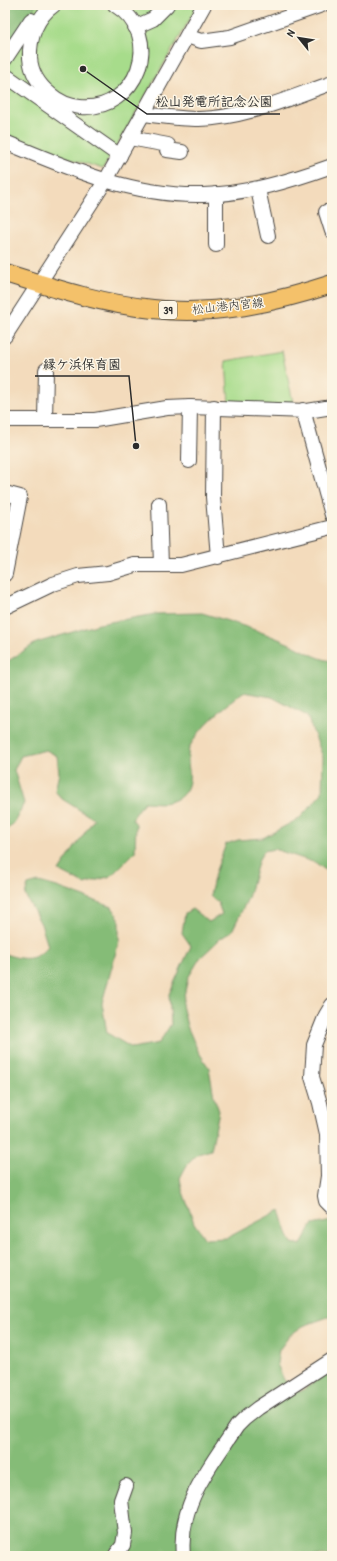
<svg xmlns="http://www.w3.org/2000/svg" width="337" height="1561" viewBox="0 0 337 1561" font-family="'Patrick Hand','Klee One',sans-serif">
<rect width="100%" height="100%" fill="#fcf5e5"/>
<filter id="ink" filterUnits="userSpaceOnUse"><feTurbulence type="fractalNoise" baseFrequency=".025" numOctaves="2"/><feDisplacementMap in="SourceGraphic" scale="8" xChannelSelector="R" yChannelSelector="G"/><feConvolveMatrix kernelMatrix="1 2 1 2 8 2 1 2 1" color-interpolation-filters="sRGB"/></filter>
<filter id="wash" filterUnits="userSpaceOnUse"><feTurbulence type="fractalNoise" baseFrequency=".012" numOctaves="4" result="noise"/><feDisplacementMap in="SourceGraphic" scale="16" xChannelSelector="R" yChannelSelector="G"/><feGaussianBlur stdDeviation="0.9" result="paint"/><feColorMatrix in="noise" values="0 0 0 0 0 0 0 0 0 0 0 0 0 0 0 0 0 1.4 0 .05"/><feComposite in="paint" operator="in"/></filter>
<g filter="url(#wash)">
<rect width="100%" height="100%" fill="#f3dbbc"/>
<g fill="#a7dc8b" stroke="#69845b">
<polygon points="5,5 198,5 103,169 38,148 5,134"/>
<polygon points="282,351 294,407 229,405 226,361"/>
</g>
<g fill="#85bc77" stroke="#587451">
<polygon points="5,5 36,5 5,51"/>
<path d="M 202,613 C 232,622 261,631 290,644 C 304,650 316,659 332,661 L 332,875 L 316,863 L 274,849 L 264,851 L 259,859 L 248,898 L 232,931 L 220,939 L 200,958 L 188,978 L 182,1005 L 187,1026 L 198,1051 L 209,1068 L 214,1097 L 219,1111 L 211,1150 L 198,1154 L 187,1165 L 180,1178 L 182,1189 L 194,1223 L 205,1239 L 227,1238 L 280,1210 L 288,1236 L 292,1243 L 301,1245 L 312,1225 L 332,1221 L 332,1317 L 328,1317 L 303,1326 L 290,1335 L 279,1350 L 277,1364 L 284,1380 L 300,1392 L 332,1368 L 332,1556 L 5,1556 L 5,954 C 23,960 35,962 48,946 L 41,924 L 25,895 L 28,885 L 39,882 L 57,887 L 112,907 L 119,918 L 119,941 L 102,1003 L 107,1033 L 132,1048 L 159,1043 L 171,1024 L 169,994 L 191,946 L 182,933 L 185,913 L 192,909 L 209,922 L 222,914 L 218,903 L 210,896 L 215,873 L 226,844 L 238,840 L 263,838 L 300,818 L 322,793 L 323,757 L 307,716 L 272,697 L 243,692 C 225,707 201,725 190,746 C 187,752 188,764 189,770 C 191,786 185,798 169,802 C 161,804 151,802 144,802 L 132,819 L 136,824 L 135,852 L 111,876 L 84,884 L 59,871 L 94,819 L 62,799 L 55,791 L 59,773 L 57,756 L 46,750 L 21,756 L 14,770 L 24,803 L 14,823 L 5,832 L 5,663 L 36,643 L 99,624 L 155,614 Z"/>
</g>
</g>
<g filter="url(#ink)">
<g fill="none" stroke-linecap="round" stroke-linejoin="round">
<g stroke="#494541" stroke-width="16">
<g id="minor">
<path d="M 54,5 C 37,17 29,37 30,58 C 31,72 39,85 50,94 C 58,101 69,106 80,107 C 137,112 166,36 115,5"/>
<polyline points="135,27 153,19 167,5"/>
<polyline points="187,36 201,41 230,37 322,5"/>
<polyline points="5,59 31,20"/>
<polyline points="5,75 120,156"/>
<path d="M 143,114 C 161,116 180,119 199,119 C 245,118 289,98 332,83"/>
<polyline points="130,138 168,145 167,150 182,152"/>
<path d="M 5,142 C 67,168 134,197 203,195 C 247,194 290,181 332,166"/>
<polyline points="258,189 268,236"/>
<polyline points="216,194 216,245"/>
<polyline points="326,212 332,231"/>
<polyline points="5,336 106,180 204,5"/>
<polyline points="214,407 213,497 218,557"/>
<polyline points="303,410 332,515"/>
<polyline points="5,420 95,420 167,408 190,407 307,411 332,407"/>
<polyline points="45,420 46,370"/>
<polyline points="189,461 190,407"/>
<polyline points="5,493 20,497 5,574"/>
<polyline points="159,504 161,565"/>
<polyline points="5,607 53,584 78,576 108,573 135,565 181,565 332,527"/>
<polyline points="332,1005 326,1015 314,1045 312,1077 320,1103 327,1134 328,1176 325,1196 326,1201 332,1207"/>
<polyline points="115,1556 123,1545 125,1533 121,1500 126,1486"/>
<path d="M 183,1556 C 178,1503 210,1467 237,1426 L 244,1419 L 258,1408 L 332,1360"/>
</g>
</g>
<g stroke="#494541" stroke-width="20">
<path id="major" d="M 5,273 C 53,288 102,304 153,309 C 214,316 274,303 332,284"/>
</g>
<use href="#minor" stroke="#fff" stroke-width="14"/>
<use href="#major" stroke="#f4c16a" stroke-width="18"/>
</g>
</g>
<g text-anchor="middle" stroke-width="3" stroke-linejoin="round" paint-order="stroke">
<rect fill="#fcf5e5" stroke="#6a6863" stroke-width="1" x="159" y="301" width="18" height="18" rx="3"/>
<g font-size="11" font-weight="bold" fill="#2b2b2b">
<text x="168" y="314">39</text>
</g>
<g font-size="12" fill="#2b2b2b" stroke="#fcf5e5">
<text transform="translate(228 306) rotate(-6)" y="4">松山港内宮線</text>
</g>
</g>
<path fill="none" stroke="#2b2b2b" stroke-width="1.5" d="M83 69L147 114H280M136 446L129 376H35"/>
<g fill="#2b2b2b" stroke="#fcf5e5" stroke-width="1.5">
<circle cx="83" cy="69" r="4"/>
<circle cx="136" cy="446" r="4"/>
</g>
<g font-size="13" text-anchor="middle" font-weight="bold" fill="#2b2b2b" stroke="#fcf5e5" stroke-width="3" stroke-linejoin="round" paint-order="stroke">
<text x="214" y="106">松山発電所記念公園</text>
<text x="82" y="369">縁ケ浜保育園</text>
</g>
<rect width="337" height="1561" fill="none" stroke="#fcf5e5" stroke-width="20"/>
<g transform="translate(299 38) rotate(300)" stroke="#fcf5e5" stroke-width="3" paint-order="stroke">
<path d="M0-3L7 15L0 10L-7 15Z" fill="#2b2b2b"/>
<text y="-6" font-size="11" font-weight="bold" text-anchor="middle" fill="#2b2b2b">N</text>
</g>
</svg>
